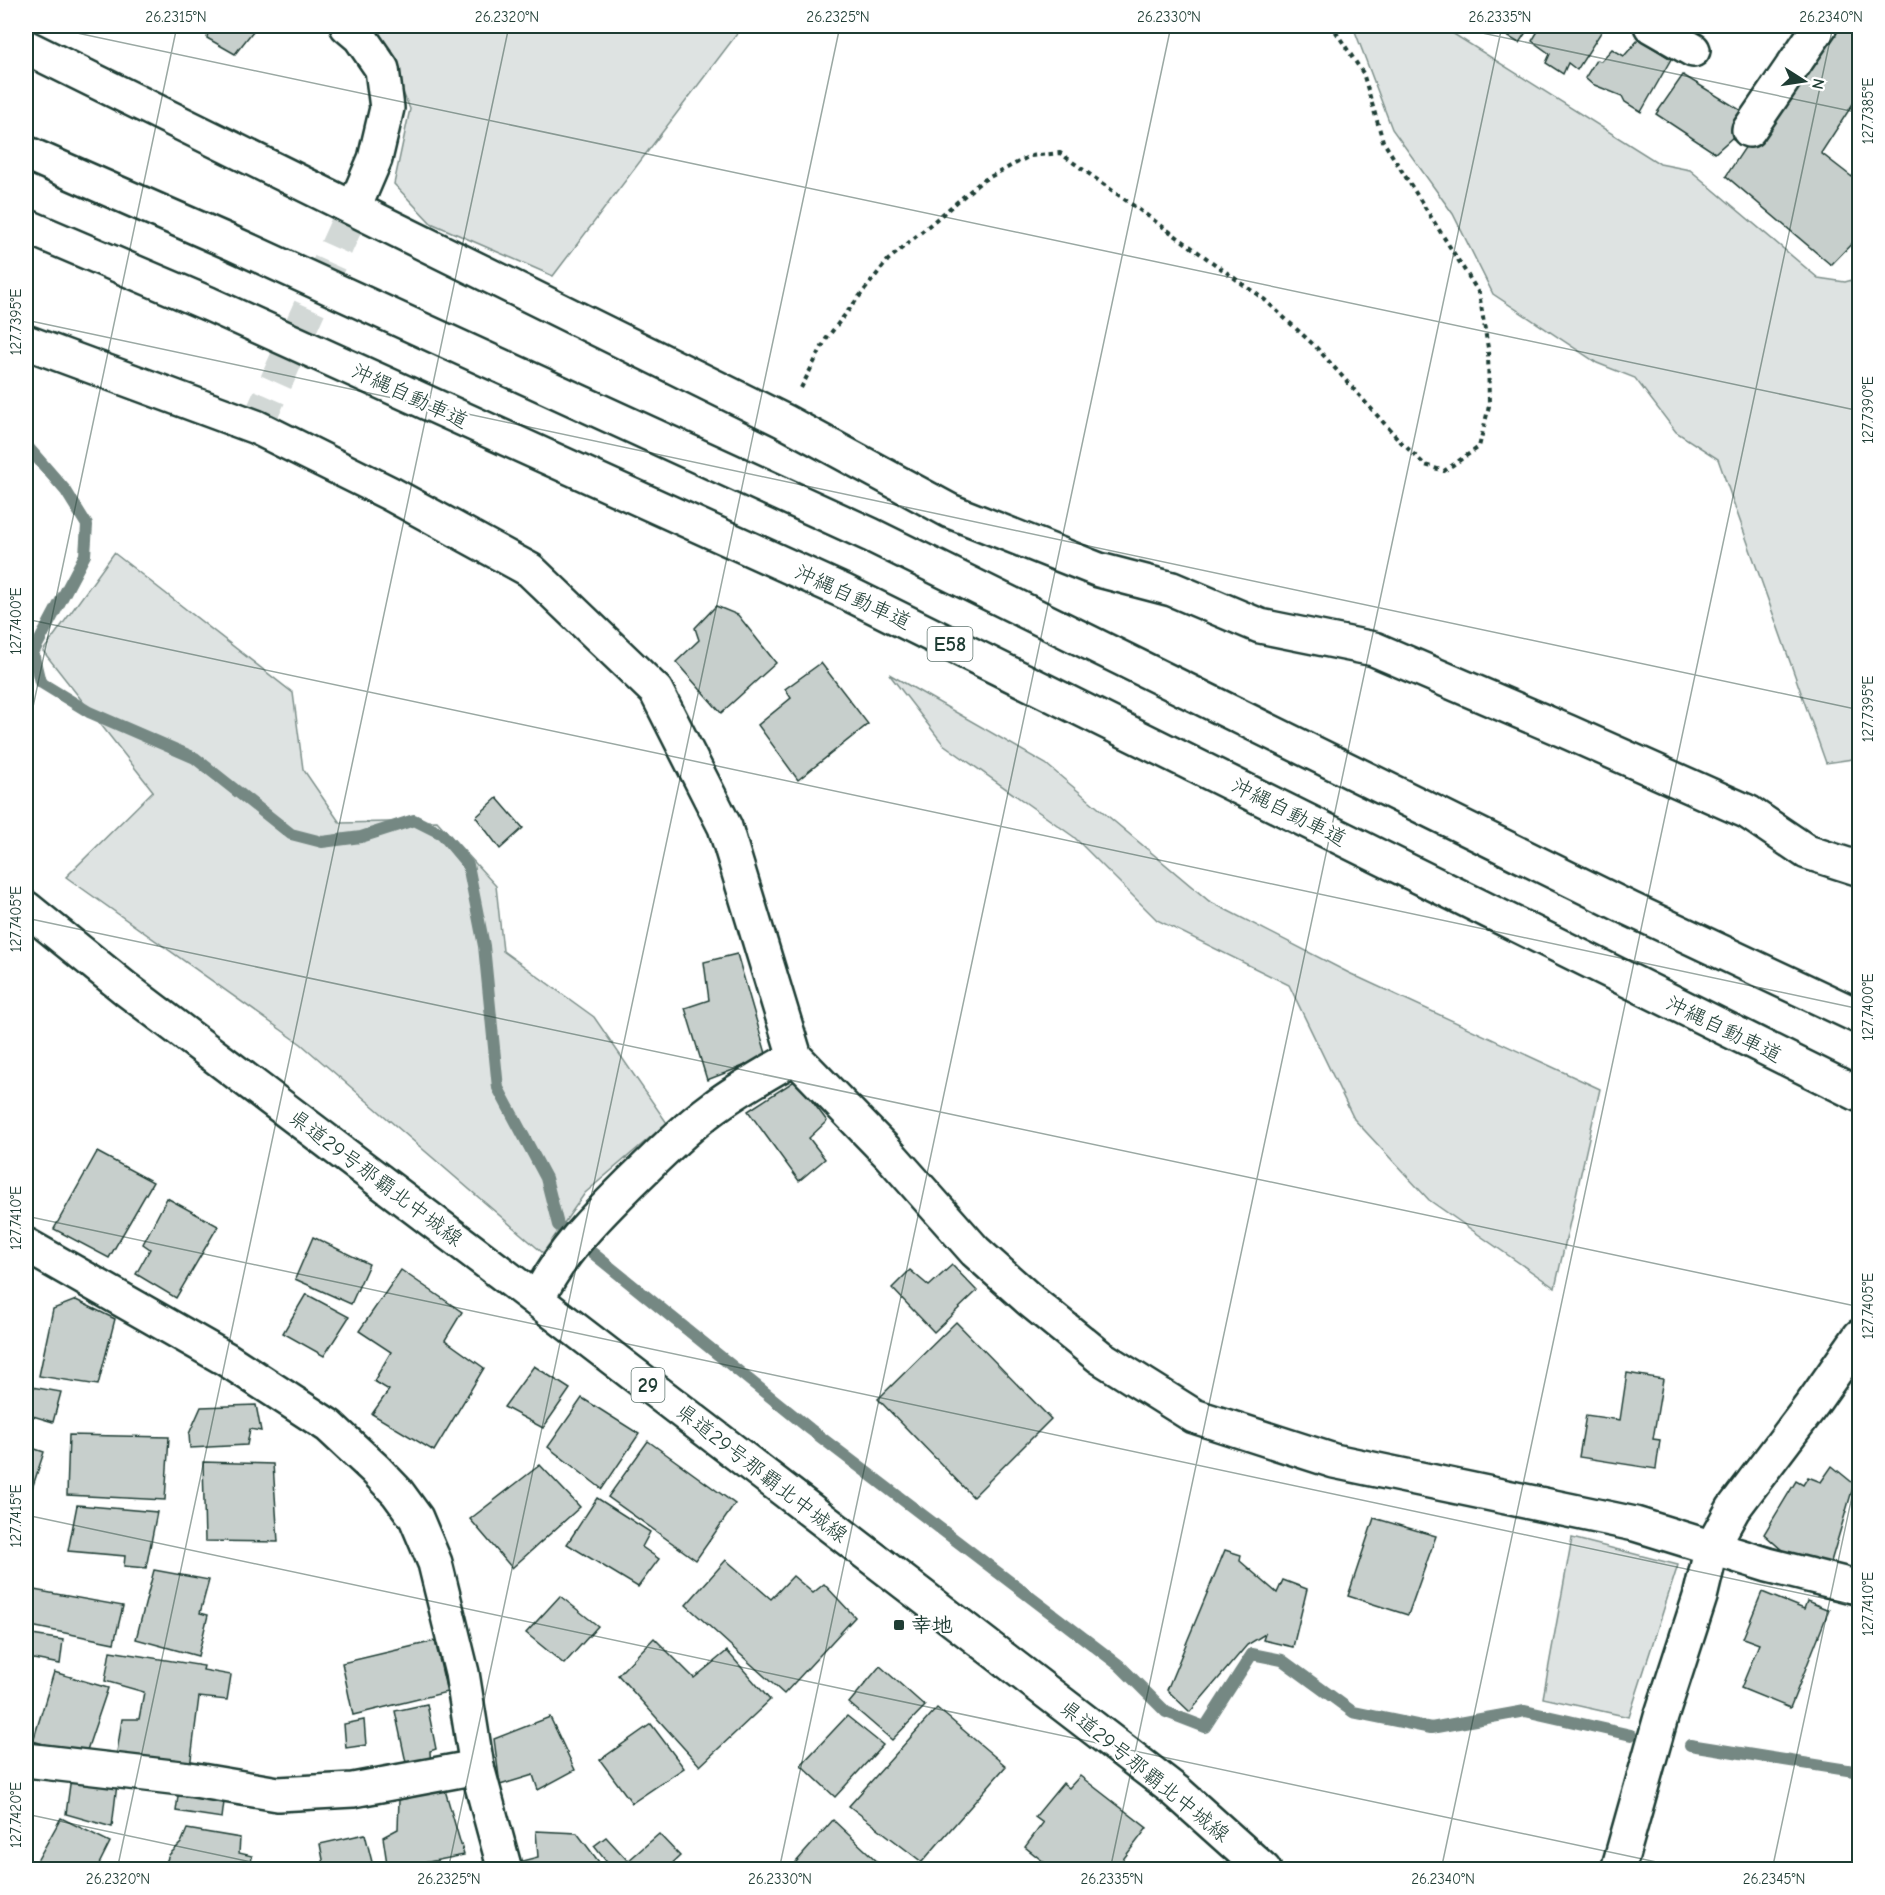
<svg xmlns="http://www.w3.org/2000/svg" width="1885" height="1895" viewBox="0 0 1885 1895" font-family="'Comic Neue','Klee One',sans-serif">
<rect width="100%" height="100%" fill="#fff"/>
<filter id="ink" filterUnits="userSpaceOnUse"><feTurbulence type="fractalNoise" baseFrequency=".0167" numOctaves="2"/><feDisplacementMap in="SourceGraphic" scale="12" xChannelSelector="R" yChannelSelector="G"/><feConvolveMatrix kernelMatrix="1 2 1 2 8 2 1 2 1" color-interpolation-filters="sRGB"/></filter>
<g filter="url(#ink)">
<g fill="#dee3e2" stroke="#7e908b" stroke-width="1.5">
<polygon points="369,26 743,26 553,276 431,223 394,184 410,109 378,33"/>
<polygon points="1353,26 1441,26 1660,164 1690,170 1818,278 1845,282 1859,278 1859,758 1826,763 1718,459 1676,432 1635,378 1597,363 1493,294 1453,214 1392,129"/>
<polygon points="114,553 293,693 303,769 340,823 437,821 496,886 503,951 594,1017 667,1123 585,1193 543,1253 301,1044 66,877 153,791 43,651"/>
<polygon points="889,674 1046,764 1209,901 1349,973 1600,1089 1555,1288 1429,1200 1354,1119 1289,985 1157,920 1074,837 943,744"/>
<polygon points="1572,1538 1678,1565 1629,1717 1543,1698"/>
</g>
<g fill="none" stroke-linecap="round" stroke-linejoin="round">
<g stroke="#758883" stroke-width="12">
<polyline points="26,445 66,491 87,525 85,555 33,653 40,682 89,712 195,758 291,834 322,842 361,837 414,820 442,834 468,865 484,946 498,1088 546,1178 558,1225 810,1429 1119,1665 1166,1712 1205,1727 1252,1654 1282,1660 1353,1712 1431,1728 1525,1711 1631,1735"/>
<polyline points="1690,1745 1860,1772"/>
</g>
</g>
<g fill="#c7cfcc" stroke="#1f3d34" stroke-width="1.5">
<polygon points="209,26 257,26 235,54 207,38"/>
<polygon points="1490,26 1530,26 1519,43"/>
<polygon points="1541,26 1605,26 1577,70 1568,63 1563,74 1546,63 1550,54 1532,41"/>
<polygon points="1826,26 1860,26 1860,93 1821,153 1852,177 1860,165 1860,235 1831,265 1726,176"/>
<polygon points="1639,39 1671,59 1641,112 1625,102 1622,96 1592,84 1585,78 1596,60 1601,61 1612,49 1624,56"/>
<polygon points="1683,75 1745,113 1734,136 1715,153 1656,114"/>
<polygon points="716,606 738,615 776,663 721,713 676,662 699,640 695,628"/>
<polygon points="821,663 868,724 798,780 758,725 791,698 785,689"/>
<polygon points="497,798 523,828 500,849 476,817"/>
<polygon points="737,954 767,1057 707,1080 685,1008 709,1000 704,962"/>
<polygon points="796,1080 827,1121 809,1138 825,1159 799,1181 748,1111"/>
<polygon points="97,1152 153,1182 109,1258 54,1229"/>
<polygon points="167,1198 218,1226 176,1298 136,1274 150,1249 143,1244"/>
<polygon points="313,1237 369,1264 351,1304 295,1279"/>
<polygon points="952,1265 977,1291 934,1332 892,1288 910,1270 929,1286"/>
<polygon points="401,1270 462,1312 445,1340 484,1368 434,1451 372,1414 389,1390 374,1381 391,1352 359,1331"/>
<polygon points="306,1294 349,1317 324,1356 283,1333"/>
<polygon points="76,1300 115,1319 98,1385 39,1376 53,1309"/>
<polygon points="956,1322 1051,1419 973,1497 878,1399"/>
<polygon points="534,1366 570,1389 543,1428 504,1407"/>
<polygon points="1627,1373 1663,1379 1653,1439 1660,1440 1656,1469 1579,1457 1586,1415 1620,1420"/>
<polygon points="26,1386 61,1392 53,1422 26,1414"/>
<polygon points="582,1398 639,1434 602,1489 548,1447"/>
<polygon points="256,1405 261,1431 250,1429 247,1445 190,1448 189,1434 201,1407"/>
<polygon points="69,1435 169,1437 165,1500 67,1495"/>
<polygon points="648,1441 735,1504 696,1560 608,1497"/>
<polygon points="26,1446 44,1452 26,1507"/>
<polygon points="203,1462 273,1464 278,1542 205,1541"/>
<polygon points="540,1465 580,1507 512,1568 470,1519"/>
<polygon points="1832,1466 1854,1484 1830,1565 1783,1551 1764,1534 1796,1481 1803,1485 1808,1477 1821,1482"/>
<polygon points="597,1498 650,1532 642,1547 659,1559 638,1587 567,1544"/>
<polygon points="77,1505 157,1512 146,1568 124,1566 125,1556 68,1551"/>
<polygon points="1374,1518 1436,1536 1408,1615 1348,1596"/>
<polygon points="1225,1550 1241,1555 1240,1561 1277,1593 1283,1580 1307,1589 1293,1647 1263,1640 1265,1634 1247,1645 1190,1712 1167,1690"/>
<polygon points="726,1560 771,1599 793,1576 813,1593 824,1584 855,1617 784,1694 686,1605"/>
<polygon points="154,1570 209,1580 200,1613 208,1615 198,1656 136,1639"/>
<polygon points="34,1590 123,1606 114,1643 26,1625"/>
<polygon points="1762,1592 1804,1609 1807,1601 1829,1610 1790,1708 1741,1688 1759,1644 1743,1638"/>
<polygon points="560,1596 598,1626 564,1664 526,1633"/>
<polygon points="32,1635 63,1640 60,1664 28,1658"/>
<polygon points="654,1638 694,1678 727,1651 770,1700 700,1766 618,1675"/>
<polygon points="435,1641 447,1692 353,1715 342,1663"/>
<polygon points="110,1651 204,1666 203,1670 231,1675 227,1700 199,1697 190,1767 116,1759 122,1719 139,1719 144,1692 105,1681"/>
<polygon points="880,1666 925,1706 892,1740 849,1703"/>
<polygon points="54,1672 108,1688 85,1756 33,1741"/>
<polygon points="427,1704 436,1749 430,1751 431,1769 408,1772 395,1711"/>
<polygon points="937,1708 1006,1766 922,1862 849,1806"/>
<polygon points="847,1716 883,1745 835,1797 801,1765"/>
<polygon points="550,1717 575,1770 538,1790 533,1775 500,1785 494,1739"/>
<polygon points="364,1720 366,1745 346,1748 344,1724"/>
<polygon points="651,1724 684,1768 632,1803 600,1760"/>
<polygon points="1080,1776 1147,1828 1115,1870 1054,1870 1025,1847 1043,1823 1035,1817 1063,1783 1069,1788"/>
<polygon points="71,1777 117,1784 112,1827 66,1814"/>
<polygon points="179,1789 225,1794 222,1818 176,1811"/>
<polygon points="445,1790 464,1855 388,1870 383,1837 398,1829 399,1800"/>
<polygon points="61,1818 110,1842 96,1870 32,1870"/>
<polygon points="833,1820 880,1864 875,1870 789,1870"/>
<polygon points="187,1829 240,1838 239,1853 252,1856 250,1870 163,1870 169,1855 181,1843"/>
<polygon points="536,1831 577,1833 602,1866 602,1870 524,1870 522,1861 538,1857"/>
<polygon points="365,1834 374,1870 325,1870 320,1844"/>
<polygon points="659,1834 680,1856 665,1870 613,1870 594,1846 606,1837 628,1861"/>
</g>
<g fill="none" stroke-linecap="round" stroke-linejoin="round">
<polyline stroke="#d2d8d6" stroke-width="33" stroke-dasharray="33 16" stroke-linecap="butt" points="256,427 354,208"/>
<g stroke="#1f3d34" stroke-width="38">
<g id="street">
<polyline points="347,26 360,37 382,69 387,108 375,159 354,208"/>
<polyline points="1651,26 1693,50"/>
<polyline points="26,47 784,421 950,511 1099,570 1172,589 1260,626 1374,649 1568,732 1748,812 1807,852 1860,869"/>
<polyline points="1749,130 1820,26"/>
<polyline points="26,342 256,427 391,494 530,570 656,691 725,827 795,1057 889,1154 975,1251 1031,1301 1100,1357 1194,1416 1334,1461 1635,1524 1768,1565 1860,1588"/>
<path d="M 537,1300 C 561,1251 593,1220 631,1182 C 657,1157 683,1130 713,1108 C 738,1089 767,1073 795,1057"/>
<polyline points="26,1760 189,1779 278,1794 353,1790 477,1767"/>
</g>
</g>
<g stroke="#1f3d34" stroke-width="38">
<polyline id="secondary" points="1618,1870 1661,1717 1700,1597 1712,1547 1733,1509 1813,1403 1860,1336"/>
</g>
<g stroke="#1f3d34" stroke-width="38">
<g id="primary">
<polyline points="26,908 126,989 537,1300 1177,1792 1264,1870"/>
<polyline points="26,1245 226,1359 329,1426 375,1469 397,1492 416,1518 435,1563 462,1673 477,1767 505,1870"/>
</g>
</g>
<g stroke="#1f3d34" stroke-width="38">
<g id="highway">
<polyline points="26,153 234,244 871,535 1630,909 1860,1017"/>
<polyline points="26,226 209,304 843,591 1860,1095"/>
</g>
</g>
<polyline stroke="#1f3d34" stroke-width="4" stroke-dasharray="4.5 4.5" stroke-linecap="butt" points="801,388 826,339 888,260 982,181 1030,156 1060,153 1265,300 1316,347 1400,441 1425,465 1444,471 1479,447 1489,406 1488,348 1479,293 1383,141 1363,73 1332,26"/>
<use href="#street" stroke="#fff" stroke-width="33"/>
<use href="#secondary" stroke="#fff" stroke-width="33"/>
<use href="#primary" stroke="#fff" stroke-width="33"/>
<use href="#highway" stroke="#fff" stroke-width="33"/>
</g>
</g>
<path fill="none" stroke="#1f3d34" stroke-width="1.5" stroke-opacity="0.45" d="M 44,26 L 1860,411M 1449,26 L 1860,113M 26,320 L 1860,710M 26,619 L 1860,1009M 26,740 L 177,26M 26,918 L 1860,1307M 26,1216 L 1860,1606M 26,1515 L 1694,1870M 26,1814 L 289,1870M 117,1870 L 509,26M 448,1870 L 840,26M 779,1870 L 1171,26M 1110,1870 L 1502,26M 1441,1870 L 1833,26M 1772,1870 L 1860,1459"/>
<rect fill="#1f3d34" stroke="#fff" stroke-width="2" x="893" y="1619" width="12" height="12" rx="3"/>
<g text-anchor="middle" stroke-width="4.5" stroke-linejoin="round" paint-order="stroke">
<g fill="#fff" stroke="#627771" stroke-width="1.5">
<rect x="927.5" y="627" width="45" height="34" rx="4.5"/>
<rect x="631.5" y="1368" width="33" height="34" rx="4.5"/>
</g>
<g font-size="20" font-weight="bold" fill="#1f3d34">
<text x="950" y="651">E58</text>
<text x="648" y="1392">29</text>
</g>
<g font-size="21" fill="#1f3d34" stroke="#fff">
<text transform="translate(410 396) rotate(25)" y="7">沖縄自動車道</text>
<text transform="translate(853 597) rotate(25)" y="7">沖縄自動車道</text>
<text transform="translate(1289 812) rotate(27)" y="7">沖縄自動車道</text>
<text transform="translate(1724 1029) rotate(26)" y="7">沖縄自動車道</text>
<text transform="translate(376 1178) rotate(37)" y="7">県道29号那覇北中城線</text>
<text transform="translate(762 1473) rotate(38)" y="7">県道29号那覇北中城線</text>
<text transform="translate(1145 1771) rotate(39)" y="7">県道29号那覇北中城線</text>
</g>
<g font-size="21" font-weight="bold" fill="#1f3d34" stroke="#fff" text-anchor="start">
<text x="911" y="1632">幸地</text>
</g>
</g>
<rect width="1885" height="1895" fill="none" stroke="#fff" stroke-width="66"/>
<g transform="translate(1804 81) rotate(102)" stroke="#ffffff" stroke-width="4.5" paint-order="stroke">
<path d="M0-4.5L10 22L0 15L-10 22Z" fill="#1f3d34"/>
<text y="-9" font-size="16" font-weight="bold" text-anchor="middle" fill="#1f3d34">N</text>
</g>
<rect x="33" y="33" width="1819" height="1829" fill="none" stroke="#1f3d34" stroke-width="2"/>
<g font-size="15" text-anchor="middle" fill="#1f3d34">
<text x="176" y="22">26.2315°N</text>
<text x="507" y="22">26.2320°N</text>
<text x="838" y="22">26.2325°N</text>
<text x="1169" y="22">26.2330°N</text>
<text x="1500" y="22">26.2335°N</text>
<text x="1831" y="22">26.2340°N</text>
<text transform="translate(1868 111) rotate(-90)" y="5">127.7385°E</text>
<text transform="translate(16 322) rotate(-90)" y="5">127.7395°E</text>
<text transform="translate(1868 410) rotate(-90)" y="5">127.7390°E</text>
<text transform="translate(16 621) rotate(-90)" y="5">127.7400°E</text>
<text transform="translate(1868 709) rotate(-90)" y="5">127.7395°E</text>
<text transform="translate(16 919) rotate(-90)" y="5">127.7405°E</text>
<text transform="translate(1868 1007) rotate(-90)" y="5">127.7400°E</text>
<text transform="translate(16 1218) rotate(-90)" y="5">127.7410°E</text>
<text transform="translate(1868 1306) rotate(-90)" y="5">127.7405°E</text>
<text transform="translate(16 1516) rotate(-90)" y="5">127.7415°E</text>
<text transform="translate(1868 1604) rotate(-90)" y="5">127.7410°E</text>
<text transform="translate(16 1815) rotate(-90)" y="5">127.7420°E</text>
<text x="118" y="1884">26.2320°N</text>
<text x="449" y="1884">26.2325°N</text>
<text x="780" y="1884">26.2330°N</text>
<text x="1112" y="1884">26.2335°N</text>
<text x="1443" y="1884">26.2340°N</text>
<text x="1774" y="1884">26.2345°N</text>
</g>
</svg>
